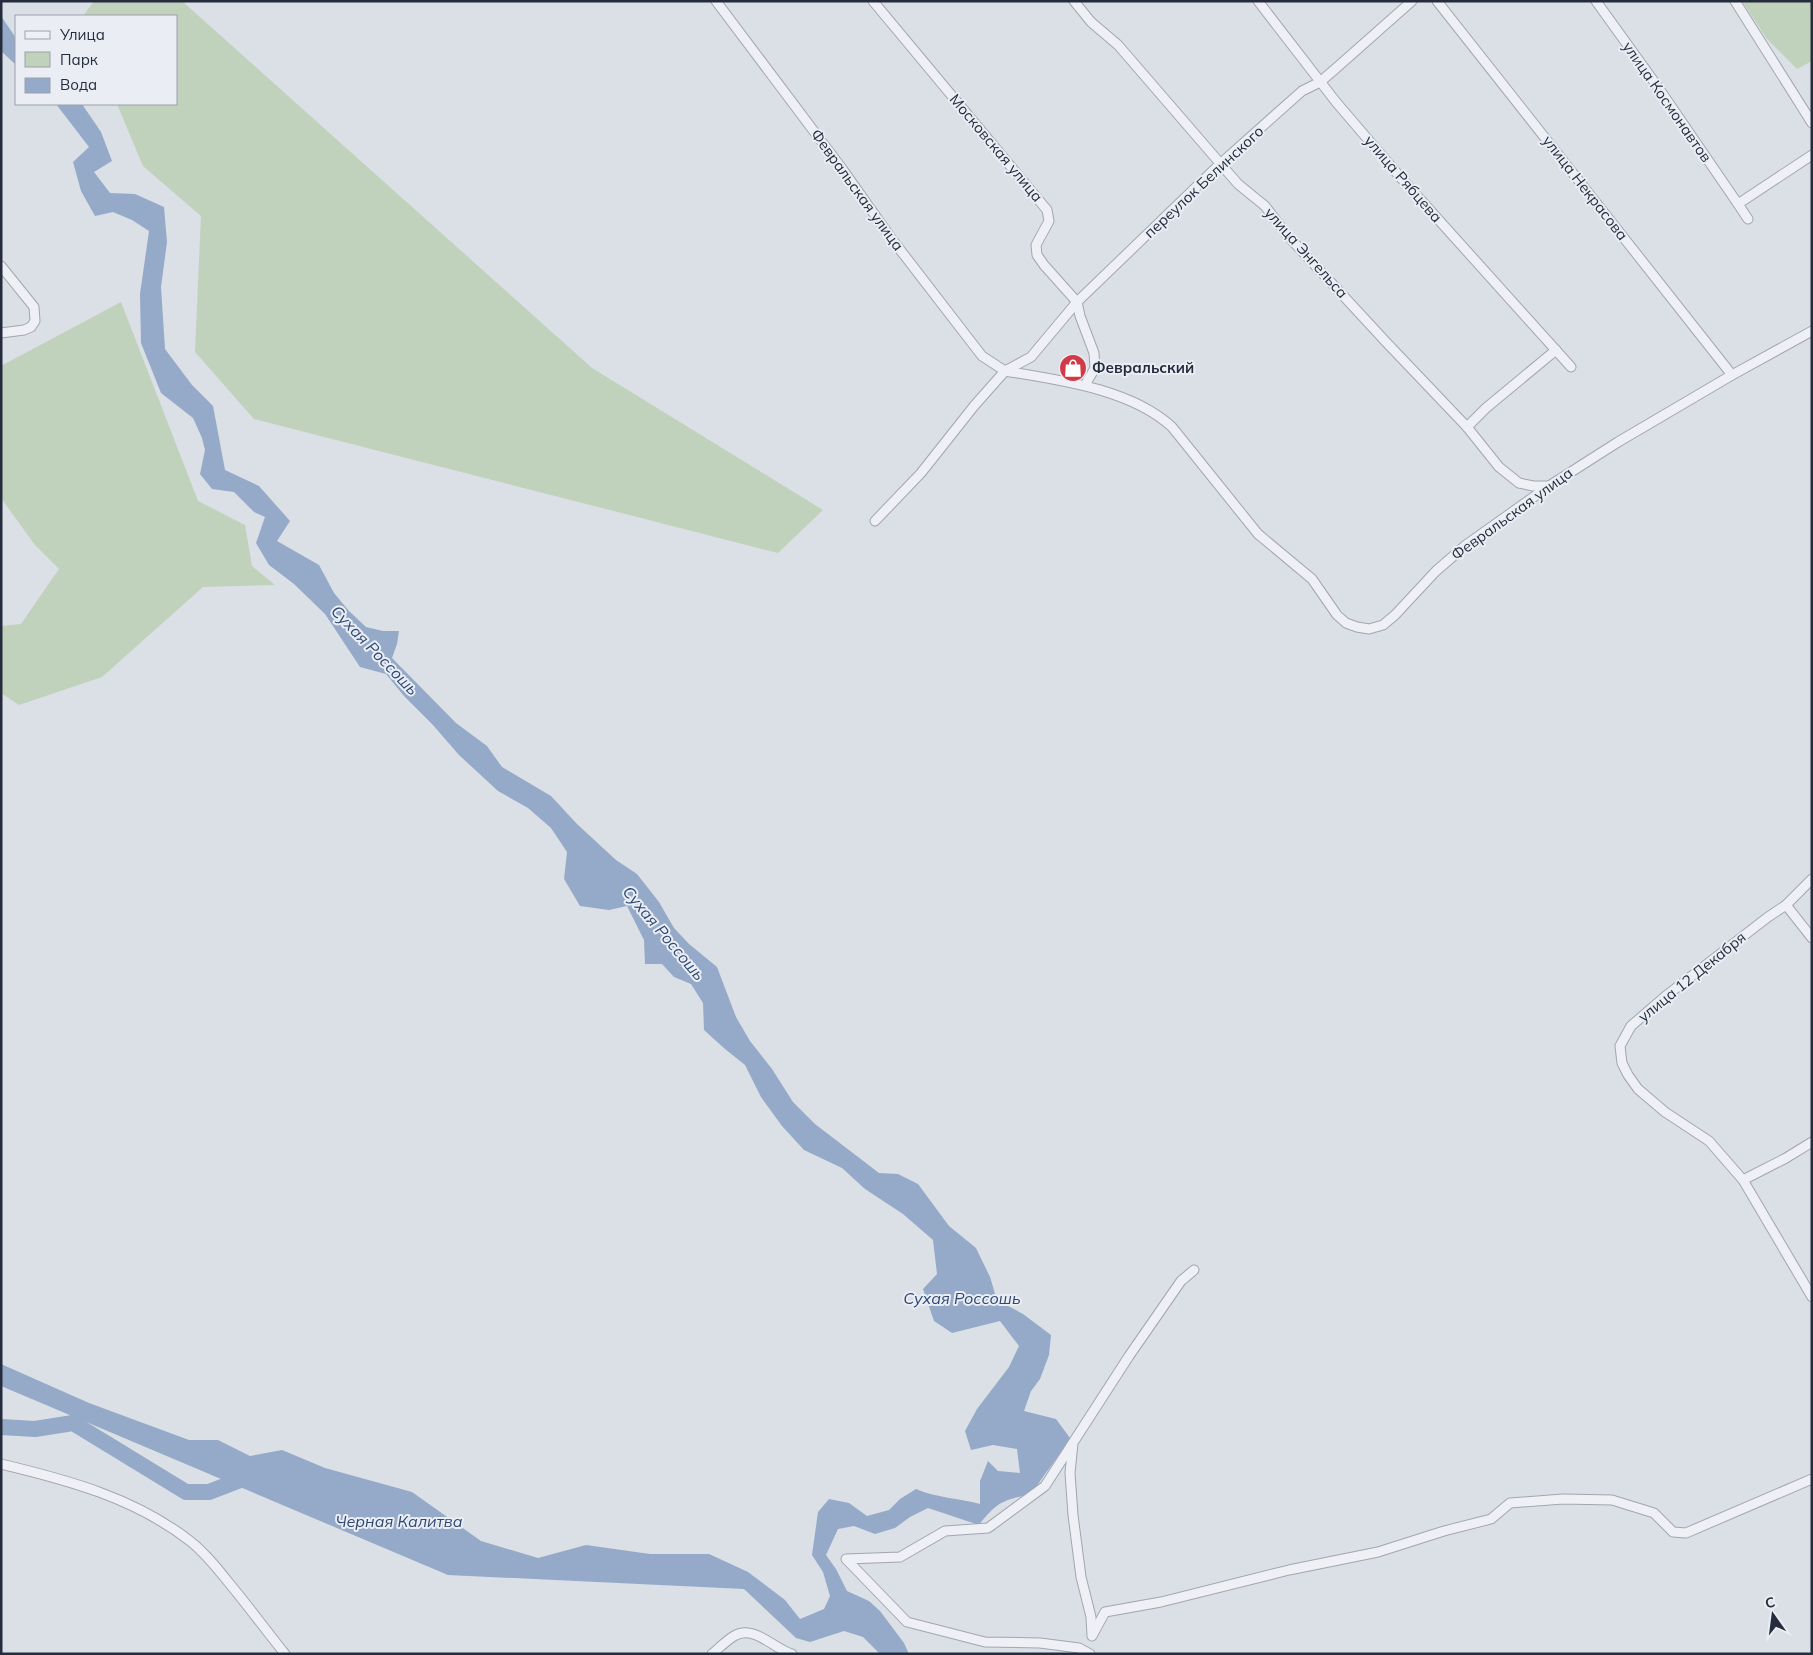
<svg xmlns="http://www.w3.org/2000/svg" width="1813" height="1655" viewBox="0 0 1813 1655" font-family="Mulish,sans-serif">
<rect width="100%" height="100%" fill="#dbdfe6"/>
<g fill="#c0d1bc">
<polygon points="94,1 182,1 592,368 823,510 778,553 254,419 195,352 201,216 143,166 117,104 176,104 176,16 83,16"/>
<polygon points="1742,1 1812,1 1812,61 1797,69 1767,39"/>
<polygon points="121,302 198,501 245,525 252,566 275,585 203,587 102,677 19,705 1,693 1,626 21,624 59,569 35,545 1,498 1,366"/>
</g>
<g fill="#94aac8">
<polygon points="1,16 16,38 16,65 1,51"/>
<path d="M 56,104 L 82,104 L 101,132 L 112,161 L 94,172 L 110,193 L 135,194 L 164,207 L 167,242 L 161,287 L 165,349 L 192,385 L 213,406 L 225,470 L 259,486 L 290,521 L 277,541 L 319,565 L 334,593 L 349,611 L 366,627 L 383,631 L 399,631 L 397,644 L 392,658 L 456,723 L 487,746 L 502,767 L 551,796 L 577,824 L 616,860 L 637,874 L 659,902 L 674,928 L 689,944 L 717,967 L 736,1017 L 750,1041 L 772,1069 L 793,1102 L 815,1124 L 879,1173 L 898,1174 L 918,1184 L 949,1226 L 976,1248 L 990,1277 L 997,1300 L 1023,1314 L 1051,1335 L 1049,1355 L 1040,1379 L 1031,1391 L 1024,1411 L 1056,1419 L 1070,1438 C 1058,1458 1043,1475 1032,1494 C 1003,1500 997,1502 979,1525 L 928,1508 L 910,1517 L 895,1528 L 875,1534 L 854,1526 L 838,1529 L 826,1555 L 836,1569 L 847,1591 L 869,1601 L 880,1611 L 904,1643 L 909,1654 L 880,1654 L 863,1637 L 844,1631 L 810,1642 L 796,1638 L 744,1589 L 448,1575 L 1,1386 L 1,1364 L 89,1403 L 189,1440 L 218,1440 L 250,1456 L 282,1450 L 325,1468 L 412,1492 L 481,1541 L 538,1558 L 586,1545 L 650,1554 L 709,1554 L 748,1572 L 785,1600 L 800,1619 L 824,1609 L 830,1596 L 823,1572 L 812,1555 L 818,1512 L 829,1499 L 849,1503 L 867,1516 L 889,1510 L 900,1499 L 916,1489 C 936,1498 959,1498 980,1504 L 980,1481 L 988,1461 L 998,1471 L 1020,1473 L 1017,1449 L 993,1445 L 971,1450 L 965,1431 L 977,1409 L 1009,1367 L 1019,1346 L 1000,1321 L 952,1333 L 934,1321 L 923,1289 L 937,1274 L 933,1240 L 903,1214 L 865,1189 L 842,1168 L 804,1150 L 782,1126 L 761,1097 L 745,1065 L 725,1049 L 704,1030 L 703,1003 L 691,984 L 674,977 L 662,964 L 645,964 L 644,940 L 627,906 L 609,910 L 580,906 L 564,879 L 567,852 L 551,828 L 528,808 L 498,791 L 459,755 L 433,725 L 404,696 L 386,674 L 360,667 L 325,614 L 294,584 L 269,565 L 256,543 L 265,517 L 254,512 L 234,492 L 212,489 L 200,474 L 205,450 L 202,438 L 193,418 L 161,393 L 141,343 L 140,294 L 149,231 L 132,220 L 113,212 L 95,216 L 81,191 L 73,162 L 89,147 Z"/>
</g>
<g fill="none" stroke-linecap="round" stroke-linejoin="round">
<polyline stroke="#94aac8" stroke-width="16" points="1,1427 35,1429 73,1423 186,1492 209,1492 248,1477 251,1477"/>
<g stroke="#a1a6b0" stroke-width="11">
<g id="minor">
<polyline points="716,1 843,170 891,238 982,356 1005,371 1031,357 1077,302 1220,164 1302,91 1320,82 1334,70 1412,1"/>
<polyline points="873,1 1047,210 1049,221 1036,245 1037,255 1044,265 1077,302 1080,316 1094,353 1095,368 1085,385"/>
<polyline points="1074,1 1091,22 1118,45 1238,184 1265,206 1288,236 1386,342 1467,427 1499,467 1519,483 1533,486 1549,486"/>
<polyline points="1258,1 1336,102 1401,178 1571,367"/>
<polyline points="1437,1 1732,375"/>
<polyline points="1596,1 1660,90 1738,204"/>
<polyline points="1735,1 1812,123"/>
<polyline points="1748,219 1738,204 1812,155"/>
<polyline points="1,266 34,307 35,321 31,327 24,330 1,333"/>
<polyline points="1467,427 1486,408 1556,350"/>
<path d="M 875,521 L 921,473 L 974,406 L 1005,371 C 1059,380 1131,389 1172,427 L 1258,534 L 1312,579 L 1337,615 L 1346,623 L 1357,627 L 1369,629 L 1383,625 L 1395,615 L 1436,571 L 1466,545 L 1549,486 L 1618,442 L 1732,375 L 1812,331"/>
<polyline points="1812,879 1786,905 1768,917 1667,995 1631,1026 1620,1046 1622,1063 1628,1075 1638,1089 1665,1112 1709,1141 1743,1180 1812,1297"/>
<polyline points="1786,905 1812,938"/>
<polyline points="1743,1180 1786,1158 1812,1142"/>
<polyline points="1073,1443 1070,1473 1073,1515 1081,1577 1091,1617 1092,1635"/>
<path d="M 1,1464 C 68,1480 135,1498 190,1541 C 208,1555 223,1576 238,1594 C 254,1614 269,1634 285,1654"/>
<polyline points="1092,1636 1105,1612 1161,1602 1289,1570 1378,1552 1444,1531 1491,1519 1510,1503 1563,1499 1612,1500 1654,1513 1673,1532 1686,1533 1812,1479"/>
<path d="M 712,1654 C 719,1648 726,1641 734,1636 C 754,1624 774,1649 792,1654"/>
<polyline points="1090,1654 1079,1648 1040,1643 985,1642 907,1622 846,1559 900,1557 945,1531 988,1528 1045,1486 1129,1356 1181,1281 1194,1270"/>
</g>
</g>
<use href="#minor" stroke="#eef0f5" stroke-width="9"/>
</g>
<defs>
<g id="shop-disc" transform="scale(1.4375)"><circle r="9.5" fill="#d23947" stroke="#eaeef4"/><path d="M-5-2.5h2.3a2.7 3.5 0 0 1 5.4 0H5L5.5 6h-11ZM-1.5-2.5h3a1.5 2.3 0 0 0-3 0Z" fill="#fff"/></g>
</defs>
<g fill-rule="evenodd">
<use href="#shop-disc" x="1073" y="368"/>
</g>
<g text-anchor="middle" stroke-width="4" stroke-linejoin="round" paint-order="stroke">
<g font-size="15" fill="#252c3d" stroke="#eaeef4">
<text transform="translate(1667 102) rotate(55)" y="5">улица Космонавтов</text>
<text transform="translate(996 148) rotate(50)" y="5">Московская улица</text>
<text transform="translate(1403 179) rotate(49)" y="5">улица Рябцева</text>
<text transform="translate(1204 182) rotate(-43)" y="5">переулок Белинского</text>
<text transform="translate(1585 188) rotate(52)" y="5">улица Некрасова</text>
<text transform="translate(857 190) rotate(54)" y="5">Февральская улица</text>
<text transform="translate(1306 253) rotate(48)" y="5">улица Энгельса</text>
<text transform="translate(1512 514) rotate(-36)" y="5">Февральская улица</text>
<text transform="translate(1692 977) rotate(-39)" y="5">улица 12 Декабря</text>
</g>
<g font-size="15" font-weight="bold" fill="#252c3d" stroke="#eaeef4" text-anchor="start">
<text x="1092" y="373">Февральский</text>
</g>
<g font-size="16" font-style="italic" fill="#2e4872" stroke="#eaeef4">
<text transform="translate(375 650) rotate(46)" y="6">Сухая Россошь</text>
<text transform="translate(664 933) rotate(50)" y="6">Сухая Россошь</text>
<text x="962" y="1304">Сухая Россошь</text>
<text x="399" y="1527">Черная Калитва</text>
</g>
</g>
<rect width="1813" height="1655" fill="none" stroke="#252c3d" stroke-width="5"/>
<rect x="15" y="15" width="162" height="90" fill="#eaeef4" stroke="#9ba0ab"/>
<rect x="25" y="31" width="25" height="8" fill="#eef0f5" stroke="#9ba0ab"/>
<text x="60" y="40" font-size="15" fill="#252c3d">Улица</text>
<rect x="25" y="52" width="25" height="15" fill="#c0d1bc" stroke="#9ba0ab"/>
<text x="60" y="65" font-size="15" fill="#252c3d">Парк</text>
<rect x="25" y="78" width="25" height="15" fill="#94aac8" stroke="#9ba0ab"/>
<text x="60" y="90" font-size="15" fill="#252c3d">Вода</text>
<g transform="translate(1773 1615) rotate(346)" stroke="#eaeef4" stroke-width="4" paint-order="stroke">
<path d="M0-4L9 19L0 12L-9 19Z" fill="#252c3d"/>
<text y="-8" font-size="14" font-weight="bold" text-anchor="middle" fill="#252c3d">С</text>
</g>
</svg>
